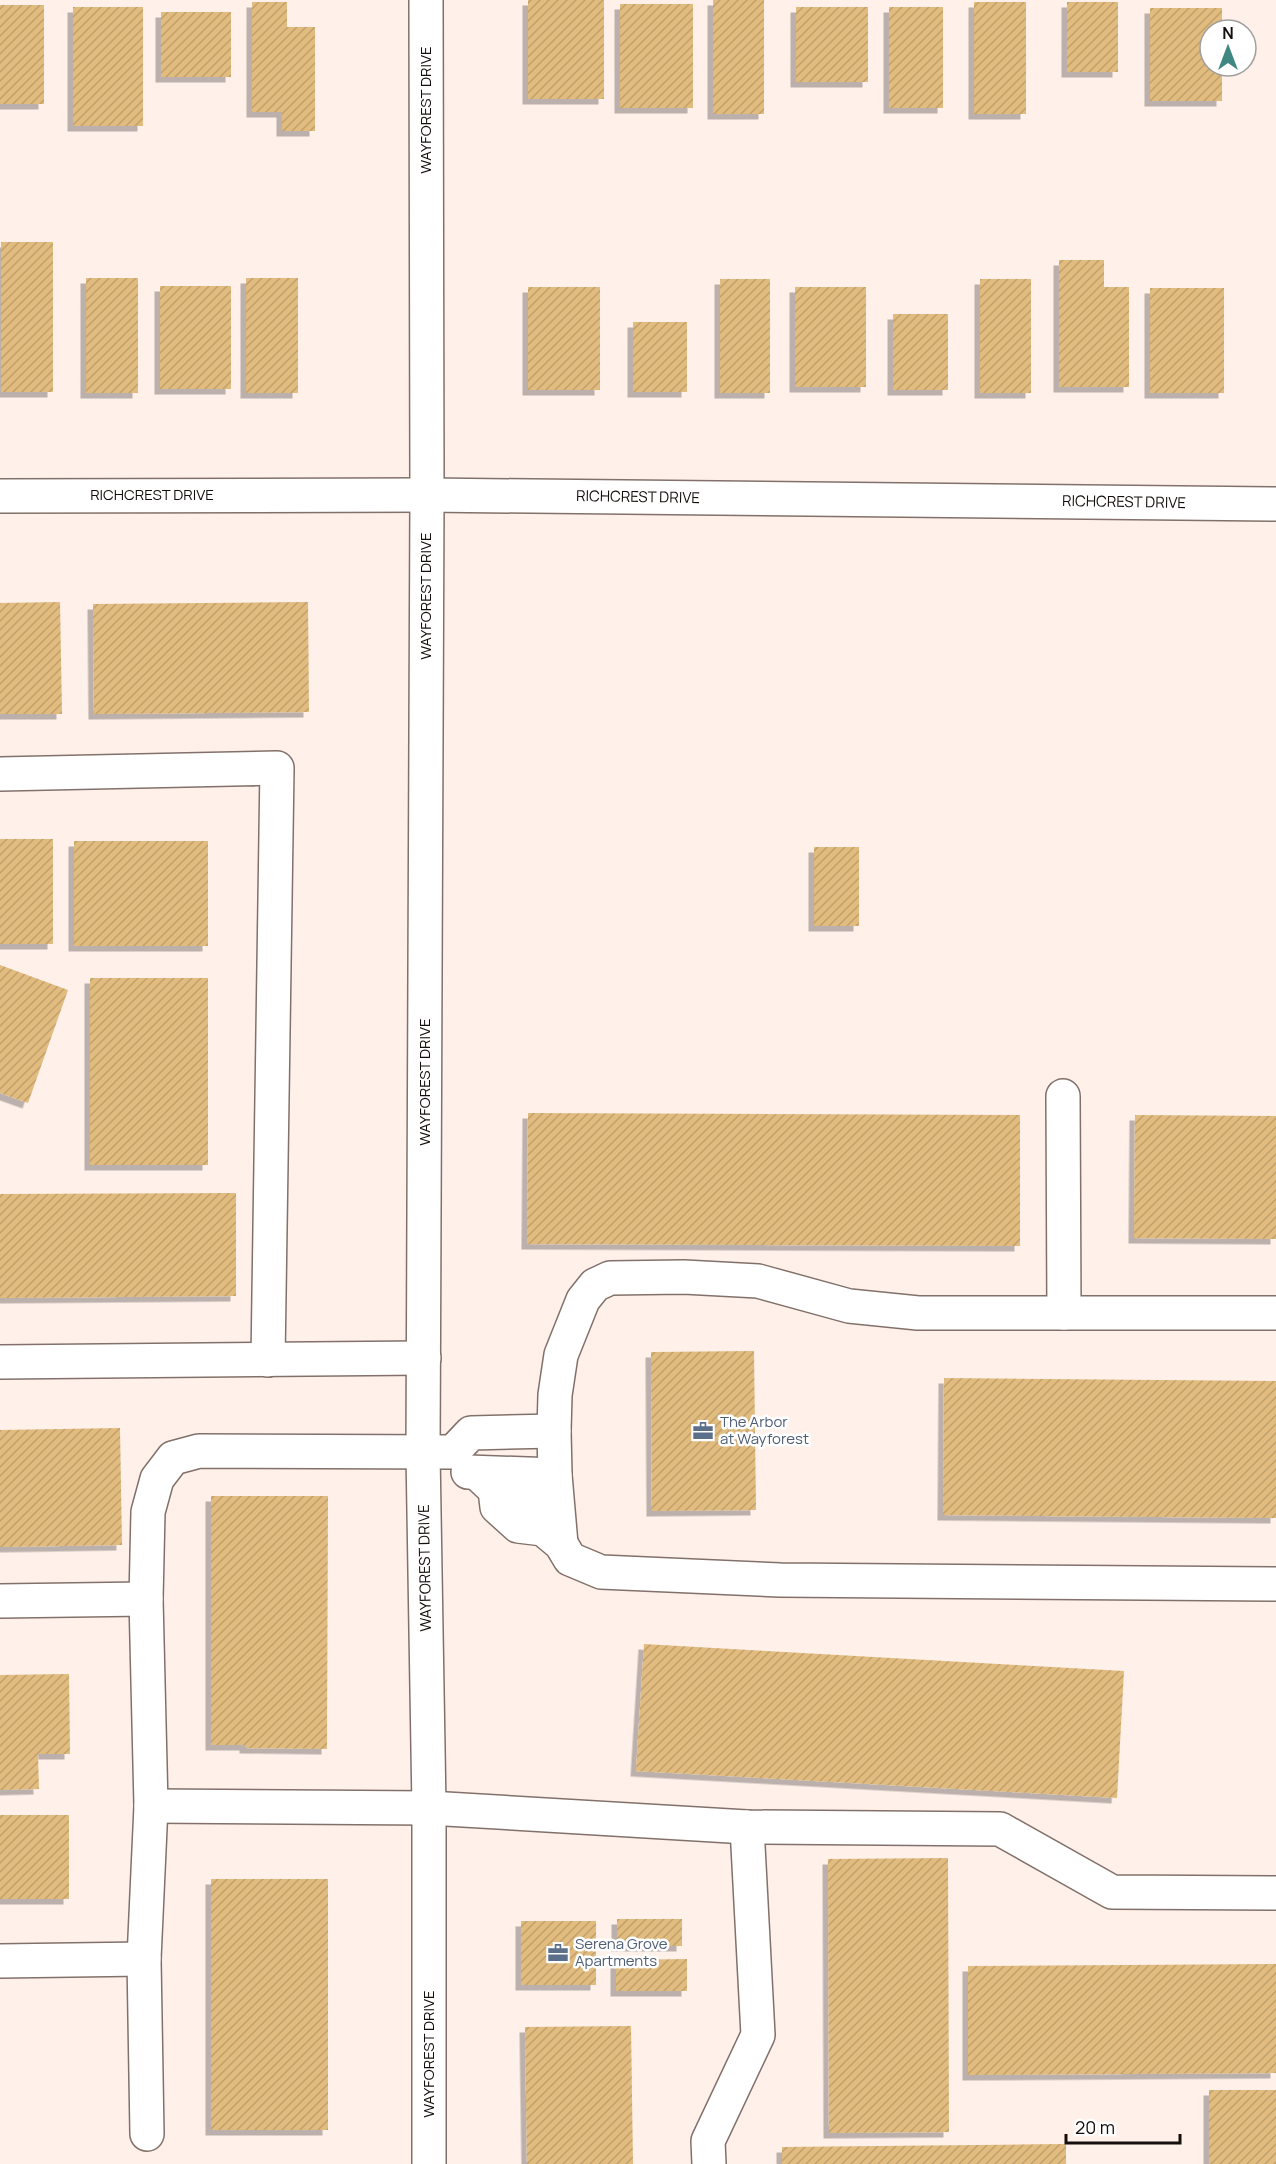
<svg xmlns="http://www.w3.org/2000/svg" width="1276" height="2164" viewBox="0 0 1276 2164" font-family="Manrope,sans-serif">
<defs>
<pattern id="building-hatch" width="6" height="6" patternUnits="userSpaceOnUse" patternTransform="scale(1.5)"><rect width="6" height="6" fill="#e1bc7e"/><path d="M-1 1l2-2M0 6l6-6M5 7l2-2" fill="none" stroke="#c0a06c"/></pattern>
<filter id="shadow"><feDropShadow dx="-5.5" dy="5.5" stdDeviation="0" flood-color="#0004"/></filter>
</defs>
<rect width="100%" height="100%" fill="#fff0e9"/>
<g fill="url(#building-hatch)" filter="url(#shadow)">
<rect x="528" y="0" width="76" height="99"/>
<rect x="713" y="0" width="51" height="114"/>
<polygon points="252,2 287,2 287,27 315,27 315,131 282,131 282,112 252,112"/>
<rect x="974" y="2" width="52" height="112"/>
<rect x="1067" y="2" width="51" height="70"/>
<rect x="620" y="4" width="73" height="104"/>
<rect x="0" y="5" width="44" height="99"/>
<rect x="73" y="7" width="70" height="119"/>
<rect x="796" y="7" width="72" height="75"/>
<rect x="889" y="7" width="54" height="101"/>
<polygon points="1150,8 1222,8 1222,30 1210,30 1210,66 1222,66 1222,101 1150,101"/>
<rect x="161" y="12" width="70" height="65"/>
<rect x="1" y="242" width="52" height="150"/>
<polygon points="1059,260 1104,260 1104,287 1129,287 1129,387 1059,387"/>
<rect x="86" y="278" width="52" height="115"/>
<rect x="246" y="278" width="52" height="115"/>
<rect x="720" y="279" width="50" height="114"/>
<rect x="980" y="279" width="51" height="114"/>
<rect x="160" y="286" width="71" height="103"/>
<rect x="528" y="287" width="72" height="103"/>
<rect x="795" y="287" width="71" height="100"/>
<rect x="1150" y="288" width="74" height="105"/>
<rect x="893" y="314" width="55" height="76"/>
<rect x="633" y="322" width="54" height="70"/>
<polygon points="60,602 62,714 0,714 0,603"/>
<polygon points="308,602 309,712 94,714 93,604"/>
<rect x="0" y="839" width="53" height="105"/>
<rect x="74" y="841" width="134" height="105"/>
<rect x="814" y="847" width="45" height="79"/>
<polygon points="0,965 68,990 28,1103 0,1093"/>
<rect x="90" y="978" width="118" height="187"/>
<polygon points="528,1113 1020,1115 1020,1246 527,1244"/>
<polygon points="1135,1115 1276,1116 1276,1239 1134,1238"/>
<polygon points="236,1193 236,1296 0,1298 0,1194"/>
<polygon points="754,1351 756,1510 652,1511 651,1352"/>
<polygon points="944,1378 1276,1381 1276,1518 943,1515"/>
<polygon points="120,1428 122,1545 0,1547 0,1430"/>
<polygon points="211,1496 328,1496 327,1749 245,1748 245,1745 211,1745"/>
<polygon points="644,1644 1124,1671 1117,1798 636,1771"/>
<polygon points="69,1674 70,1754 38,1754 39,1789 0,1790 0,1675"/>
<rect x="0" y="1815" width="69" height="84"/>
<polygon points="948,1858 949,2132 829,2133 828,1859"/>
<rect x="211" y="1879" width="117" height="251"/>
<rect x="617" y="1919" width="65" height="27"/>
<rect x="521" y="1921" width="75" height="64"/>
<polygon points="687,1959 687,1991 616,1991 616,1960"/>
<polygon points="1276,1964 1276,2073 968,2075 968,1966"/>
<polygon points="631,2026 633,2164 527,2164 525,2027"/>
<rect x="1209" y="2090" width="67" height="74"/>
<polygon points="1066,2144 1066,2164 782,2164 782,2147"/>
</g>
<g fill="none" stroke-linecap="round" stroke-linejoin="round">
<g stroke="#81716a" stroke-width="36">
<g id="minor">
<polyline points="426,0 427,495 423,1453 429,1808 429,2164"/>
<polyline points="0,496 427,495 1276,504"/>
<polyline points="0,774 277,768 268,1360"/>
<polyline points="1063,1096 1064,1313"/>
<polyline points="0,1362 424,1358"/>
<polyline points="468,1472 555,1475"/>
<polyline points="478,1474 495,1490 497,1507 518,1526 543,1529 561,1544 570,1559 601,1572 780,1580 1276,1584"/>
<polyline points="495,1490 515,1489 537,1507 543,1529"/>
<polyline points="561,1544 555,1475 554,1431 555,1395 561,1355 583,1300 595,1285 610,1278 684,1277 758,1281 849,1306 918,1313 1276,1313"/>
<polyline points="0,1601 146,1599"/>
<polyline points="151,1806 429,1808 747,1827 1000,1829 1112,1892 1276,1893"/>
<polyline points="0,1961 144,1959"/>
<polyline points="147,2134 144,1959 151,1806 146,1599 148,1512 157,1479 173,1458 199,1451 453,1452 471,1433 554,1431"/>
<polyline points="709,2164 708,2141 758,2035 747,1827"/>
</g>
</g>
<use href="#minor" stroke="#fff" stroke-width="33"/>
</g>
<defs>
<g id="office-bare" transform="scale(1.62)"><path d="M-6-3h4V-5.5h4V-3h4V5H-6ZM-1-4.5V-3h2v-1.5ZM-6 0V1H6V0Z" fill="#5c6f8a" stroke="#fff" stroke-width="2.5" paint-order="stroke"/></g>
</defs>
<g fill-rule="evenodd">
<use href="#office-bare" x="703" y="1431"/>
<use href="#office-bare" x="558" y="1953"/>
</g>
<g text-anchor="middle" stroke-width="5" stroke-linejoin="round" paint-order="stroke">
<g font-size="15" fill="#140e0c" stroke="#fff">
<text transform="translate(426 110) rotate(-90)" y="5">WAYFOREST DRIVE</text>
<text x="152" y="500">RICHCREST DRIVE</text>
<text transform="translate(638 497) rotate(1)" y="5">RICHCREST DRIVE</text>
<text transform="translate(1124 502) rotate(1)" y="5">RICHCREST DRIVE</text>
<text transform="translate(426 596) rotate(-90)" y="5">WAYFOREST DRIVE</text>
<text transform="translate(425 1082) rotate(-90)" y="5">WAYFOREST DRIVE</text>
<text transform="translate(425 1568) rotate(-91)" y="5">WAYFOREST DRIVE</text>
<text transform="translate(429 2054) rotate(-90)" y="5">WAYFOREST DRIVE</text>
</g>
<g font-size="15" fill="#4e5e75" stroke="#fff" text-anchor="start">
<text x="720" y="1427">The Arbor<tspan x="720" dy="17">at Wayforest</tspan></text>
<text x="575" y="1949">Serena Grove<tspan x="575" dy="17">Apartments</tspan></text>
</g>
</g>
<g transform="translate(1228 48)"><circle r="28" fill="#ffffff" stroke="#a19f9e" stroke-width="1.5"/>
<path d="M0-4.5L10 22L0 15L-10 22Z" fill="#408784"/>
<text y="-9" font-size="16" font-weight="bold" text-anchor="middle" fill="#140e0c">N</text>
</g>
<path d="M1066 2134v9h114v-9" fill="none" stroke="#140e0c" stroke-width="3"/>
<text x="1075" y="2134" font-size="18" fill="#140e0c" stroke="#ffffff" stroke-width="4.5" paint-order="stroke">20 m</text>
</svg>
